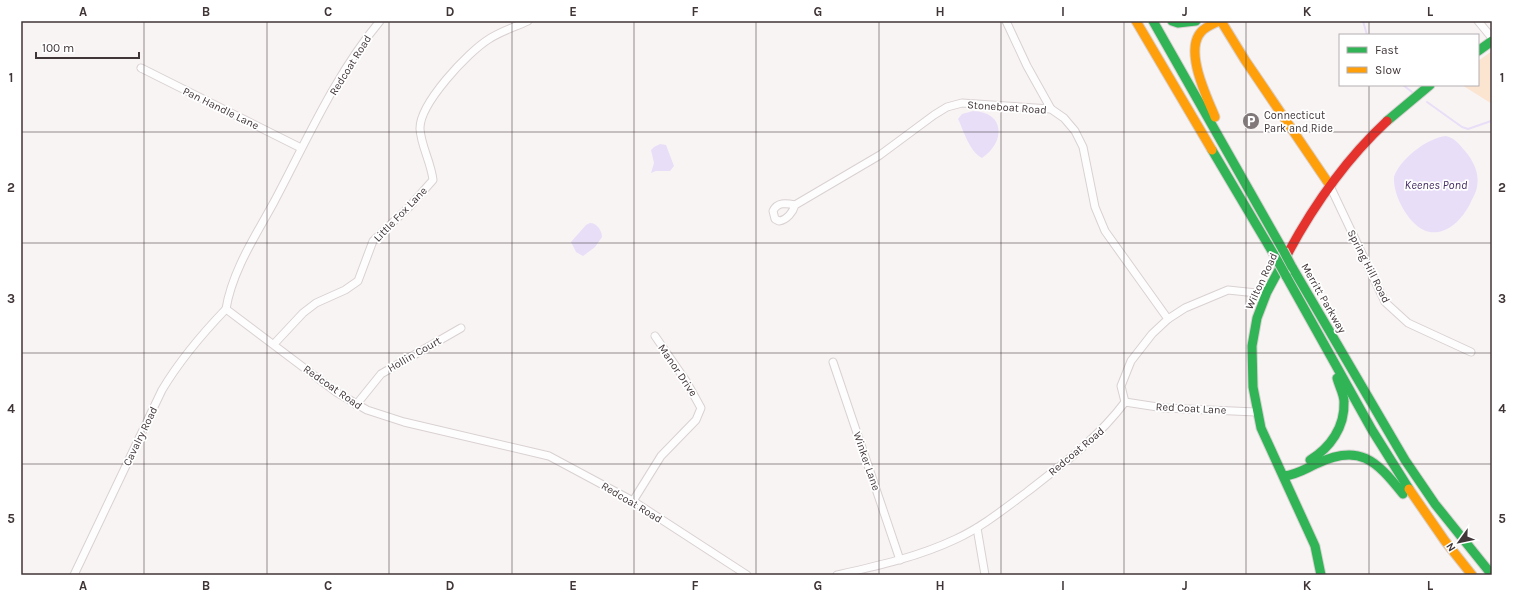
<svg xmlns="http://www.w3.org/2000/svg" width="1513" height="596" viewBox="0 0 1513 596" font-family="Karla,sans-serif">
<rect width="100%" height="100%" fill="#f9f4f4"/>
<polygon fill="#fbe5d1" points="1492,51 1492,104 1462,85 1478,85 1478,61"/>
<g fill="#e8def8">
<path d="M 973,111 C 1005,112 1006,142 982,158 C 969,151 964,131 958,119 L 962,114 Z"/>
<path d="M 1446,136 C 1455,138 1459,144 1465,151 C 1473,160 1480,174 1477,187 C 1476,193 1472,199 1470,204 C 1458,227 1434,245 1412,221 C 1403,211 1393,192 1394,177 C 1400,159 1427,138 1446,136 Z"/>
<polygon points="660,144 666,145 674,166 670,171 656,171 651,173 654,163 651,150 654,147"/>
<path d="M 590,223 C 597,223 602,231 602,237 L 595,247 L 583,256 L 576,252 L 571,242 L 586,225 Z"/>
</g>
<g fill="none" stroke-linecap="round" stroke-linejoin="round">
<g stroke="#e8def8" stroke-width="2">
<polyline points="1363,21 1367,35"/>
<polyline points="1403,85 1412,92"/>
<polyline points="1427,102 1462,127 1468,129 1491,121"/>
</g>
<g stroke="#d9d1d2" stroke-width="9">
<g id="street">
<polyline points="1006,21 1027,66 1051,109"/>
<polyline points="1478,21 1492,38"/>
<polyline points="141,68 301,148"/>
<polyline points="1329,184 1385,302 1408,323 1471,352"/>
<path d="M 795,205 C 786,203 777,202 773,211 L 775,219 L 779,221 C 787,220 793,212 795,205 L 880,155 L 934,115 L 947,107 L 962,103 L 1051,109 L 1064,118 L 1075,131 L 1083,147 L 1095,207 L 1105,231 L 1168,319"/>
<polyline points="226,309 336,392 367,410 404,422 549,456 633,501 747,575"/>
<path d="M 226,309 C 232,271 256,235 274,202 C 307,140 335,75 380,21"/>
<path d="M 274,344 L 303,313 L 316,303 L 345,290 L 358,281 L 373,241 L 409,207 L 433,180 C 431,162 421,146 420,129 C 419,104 468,52 489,39 C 501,31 515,27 528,21"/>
<polyline points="833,362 900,560"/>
<polyline points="1125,402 1121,386 1131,361 1152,334 1168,319 1185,308 1228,290 1266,294"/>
<polyline points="1125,402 1164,408 1256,412"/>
<polyline points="356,405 381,374 461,328"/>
<polyline points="633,501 661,456 696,420 701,408 686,381 655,336"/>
<polyline points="977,528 985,575"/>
<path d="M 74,575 L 162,390 C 180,360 201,335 226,309"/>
<path d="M 837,575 C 877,566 918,557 956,539 C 982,527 1004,509 1027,492 C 1063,464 1098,438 1125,402"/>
</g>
</g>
<g stroke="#d9d1d2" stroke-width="11">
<g id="fast">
<polyline points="1153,21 1283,250"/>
<polyline points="1172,21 1178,23 1196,21"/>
<polyline points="1478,51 1492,41"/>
<polyline points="1387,121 1430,85"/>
<polyline points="1212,150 1276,258"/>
<polyline points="1288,253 1267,292 1257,318 1252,346 1253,387 1261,428 1315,546 1321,575"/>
<polyline points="1292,267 1405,460 1435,504 1492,575"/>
<polyline points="1286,276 1372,430 1409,489"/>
<path d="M 1310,460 C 1330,448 1345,427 1344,402 C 1344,394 1339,386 1337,378"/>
<path d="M 1284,476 C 1296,475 1305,469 1316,464 C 1359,443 1376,460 1403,494"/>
</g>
</g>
<g stroke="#d9d1d2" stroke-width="11">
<g id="slow">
<polyline points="1136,21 1212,150"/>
<polyline points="1221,21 1245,60 1329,184"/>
<path d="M 1215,117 C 1207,97 1184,51 1201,32 C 1205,27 1213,24 1219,21"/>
<polyline points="1409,489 1445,541 1472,575"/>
</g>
</g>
<g stroke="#d9d1d2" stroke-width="11">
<path id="jam" d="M 1288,253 C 1315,203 1346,159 1387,121"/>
</g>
<use href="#street" stroke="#fefdfd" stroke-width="7"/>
<use href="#fast" stroke="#30b455" stroke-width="9"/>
<use href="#slow" stroke="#ff9f0a" stroke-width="9"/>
<use href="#jam" stroke="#e5322d" stroke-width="9"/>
<g stroke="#d9d1d2" stroke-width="11" stroke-linecap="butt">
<g id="fast-bridge">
<polyline points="1283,250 1292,267"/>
<polyline points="1276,258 1286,276"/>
</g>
</g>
<use href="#fast-bridge" stroke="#30b455" stroke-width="9"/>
</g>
<path fill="none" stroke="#403537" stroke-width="1" stroke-opacity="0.55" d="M 144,21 L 144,575M 267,21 L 267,575M 389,21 L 389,575M 512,21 L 512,575M 634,21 L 634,575M 756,21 L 756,575M 879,21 L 879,575M 1001,21 L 1001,575M 1124,21 L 1124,575M 1246,21 L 1246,575M 1369,21 L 1369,35M 1369,85 L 1369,575M 21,132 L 1492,132M 21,243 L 1492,243M 21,353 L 1492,353M 21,464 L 1492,464"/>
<defs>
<g id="parking-disc" transform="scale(0.9)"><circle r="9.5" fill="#817879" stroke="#fff"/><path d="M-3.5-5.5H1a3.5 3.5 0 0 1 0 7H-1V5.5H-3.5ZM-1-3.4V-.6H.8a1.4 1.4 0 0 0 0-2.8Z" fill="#fff"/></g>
</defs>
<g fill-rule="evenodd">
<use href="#parking-disc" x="1251" y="121"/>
</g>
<g text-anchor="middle" stroke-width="3.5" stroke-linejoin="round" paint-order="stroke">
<g font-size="11" fill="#403537" stroke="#fff">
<text transform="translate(350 65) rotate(-58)" y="4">Redcoat Road</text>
<text transform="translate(1007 107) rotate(4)" y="4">Stoneboat Road</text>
<text transform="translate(221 108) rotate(26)" y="4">Pan Handle Lane</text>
<text transform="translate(400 214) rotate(-46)" y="4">Little Fox Lane</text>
<text transform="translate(1369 266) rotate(63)" y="4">Spring Hill Road</text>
<text transform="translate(1261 281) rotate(-65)" y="4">Wilton Road</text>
<text transform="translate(1324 298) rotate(60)" y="4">Merritt Parkway</text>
<text transform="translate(414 354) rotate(-30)" y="4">Hollin Court</text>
<text transform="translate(678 370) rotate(56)" y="4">Manor Drive</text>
<text transform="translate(333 387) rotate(35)" y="4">Redcoat Road</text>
<text transform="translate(1191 408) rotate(3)" y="4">Red Coat Lane</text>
<text transform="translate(140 436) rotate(-64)" y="4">Cavalry Road</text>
<text transform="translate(1076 451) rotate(-40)" y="4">Redcoat Road</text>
<text transform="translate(867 461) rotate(71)" y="4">Winker Lane</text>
<text transform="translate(632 502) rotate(31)" y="4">Redcoat Road</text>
</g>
<g font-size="11" fill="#403537" stroke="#fff" text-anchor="start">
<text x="1264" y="119">Connecticut<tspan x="1264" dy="13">Park and Ride</tspan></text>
</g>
<g font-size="12" font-style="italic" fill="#452d64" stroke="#fff">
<text x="1436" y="189">Keenes Pond</text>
</g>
</g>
<rect width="1513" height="596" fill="none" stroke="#ffffff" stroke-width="44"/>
<rect x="1339" y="34" width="140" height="52" fill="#ffffff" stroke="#b3aeaf"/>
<rect x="1347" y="47" width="20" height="6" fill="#30b455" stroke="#b3aeaf"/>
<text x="1375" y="54" font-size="12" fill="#403537">Fast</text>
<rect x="1347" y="67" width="20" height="6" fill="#ff9f0a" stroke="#b3aeaf"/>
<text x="1375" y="74" font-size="12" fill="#403537">Slow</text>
<g transform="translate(1459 542) rotate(237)" stroke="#ffffff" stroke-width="3" paint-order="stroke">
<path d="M0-3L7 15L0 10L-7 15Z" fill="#403537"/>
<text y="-6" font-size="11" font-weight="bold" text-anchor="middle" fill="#403537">N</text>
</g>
<path d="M36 52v6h103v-6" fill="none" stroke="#403537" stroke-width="2"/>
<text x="42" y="52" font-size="12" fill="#403537" stroke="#ffffff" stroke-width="3" paint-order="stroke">100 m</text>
<rect x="22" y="22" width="1469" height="552" fill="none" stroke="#403537" stroke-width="1.5"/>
<g font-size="13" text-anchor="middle" font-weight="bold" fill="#403537">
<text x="83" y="16">A</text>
<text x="206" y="16">B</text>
<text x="328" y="16">C</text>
<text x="450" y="16">D</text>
<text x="573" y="16">E</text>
<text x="695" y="16">F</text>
<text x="818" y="16">G</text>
<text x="940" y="16">H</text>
<text x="1063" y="16">I</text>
<text x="1185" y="16">J</text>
<text x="1307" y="16">K</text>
<text x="1430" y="16">L</text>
<text x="11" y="82">1</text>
<text x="1502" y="82">1</text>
<text x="11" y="192">2</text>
<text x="1502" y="192">2</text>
<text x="11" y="303">3</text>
<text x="1502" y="303">3</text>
<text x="11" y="413">4</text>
<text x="1502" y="413">4</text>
<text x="11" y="523">5</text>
<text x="1502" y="523">5</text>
<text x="83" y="590">A</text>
<text x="206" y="590">B</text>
<text x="328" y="590">C</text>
<text x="450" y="590">D</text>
<text x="573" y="590">E</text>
<text x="695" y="590">F</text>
<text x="818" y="590">G</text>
<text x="940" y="590">H</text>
<text x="1063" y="590">I</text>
<text x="1185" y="590">J</text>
<text x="1307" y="590">K</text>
<text x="1430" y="590">L</text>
</g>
</svg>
